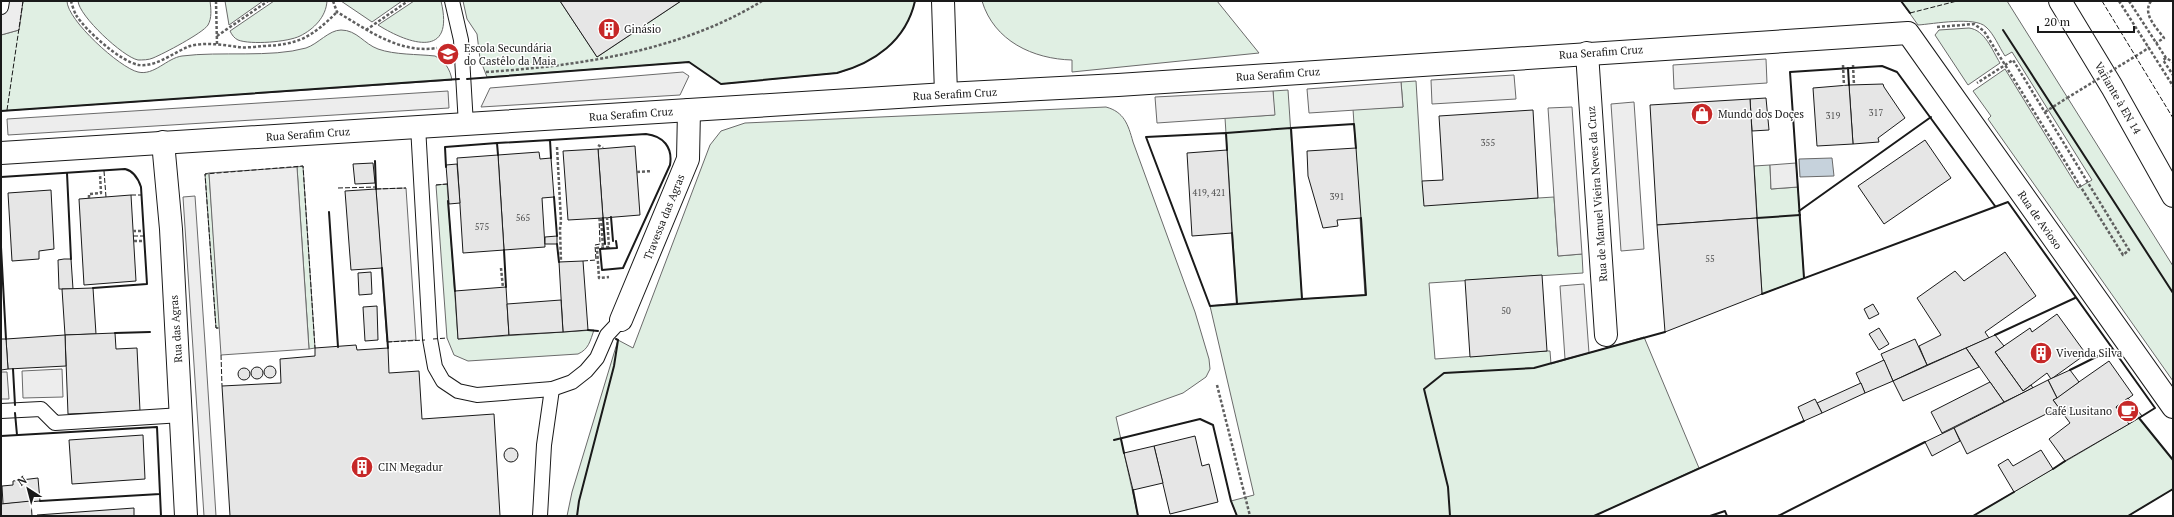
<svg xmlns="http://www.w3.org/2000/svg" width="2174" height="517" viewBox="0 0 2174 517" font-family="'PT Serif',serif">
<rect width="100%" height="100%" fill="#fff"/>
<g fill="#e0efe3" stroke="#6a6a6a">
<path d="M 23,1 L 67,1 C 67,20 120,68 138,72 C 154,76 167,58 182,56 C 220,51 271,58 306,48 C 318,44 329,30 341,30 C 357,30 364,44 378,49 C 395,55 417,54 435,56 C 445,61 450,69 452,80 L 1,111 L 1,35 L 19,30 Z"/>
<path d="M 78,1 L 210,1 C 211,9 212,18 208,25 C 203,33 163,54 153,58 C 149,60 142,60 138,60 C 123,57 79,16 78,1 Z"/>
<polygon points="225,1 263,1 229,25"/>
<path d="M 274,1 L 327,1 C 326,17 314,29 300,36 C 288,42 251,45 238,40 C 234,38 232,35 230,31 Z"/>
<polygon points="341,1 402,1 372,22"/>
<path d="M 414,1 L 441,1 C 455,59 410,45 378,25 Z"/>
<path d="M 463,1 L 560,1 L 597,57 L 681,1 L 915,1 C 906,41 874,63 837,73 L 721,84 L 689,62 L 487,77 L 480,59 L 477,34 L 467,19 Z"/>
<path d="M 982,1 L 1217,1 L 1259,53 L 1072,72 L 1072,60 C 1033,59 994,41 982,1 Z"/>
<path d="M 1901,1 L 2007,1 L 2173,266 L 2173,381 L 1988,119 L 1991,116 L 1973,91 L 2005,69 L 2078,188 L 2092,180 L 2012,52 L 2005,56 C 1999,47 1994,34 1986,27 C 1975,16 1933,24 1918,25 Z"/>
<path d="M 1969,28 C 1985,30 1992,50 2000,63 L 1968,85 L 1935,35 L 1939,30 Z"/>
<polygon points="1416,81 1422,181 1445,204 1554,197 1558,256 1582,254 1583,273 1429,283 1435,359 1547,351 1550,351 1551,364 1644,337 1699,468 1594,516 1237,516 1231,501 1254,495 1210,306 1237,303 1225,118 1274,115 1273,91 1288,90 1302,299 1365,295 1353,109 1403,107 1401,82"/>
<path d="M 1106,107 C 1124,112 1128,124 1133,142 L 1195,312 L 1209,359 L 1210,369 L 1206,377 L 1183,393 L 1116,417 L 1138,516 L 567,516 L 572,492 L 618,340 L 633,348 L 710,145 L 721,131 L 745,123 Z"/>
<polygon points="1770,165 1771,189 1798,187 1804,278 1762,294 1754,166"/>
<polygon points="303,166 315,348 309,349 297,167"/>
<polygon points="209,173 220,328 216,328 205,174"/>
<path d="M 447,184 L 458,339 L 594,330 C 590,341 589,349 578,354 L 468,361 L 454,355 L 447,338 L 436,185 Z"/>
<polygon points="2139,418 2173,460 2173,489 2128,516 1973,516"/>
</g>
<g fill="#ededed" stroke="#6a6a6a">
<polygon points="1,1 23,1 19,30 1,35"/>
<polygon points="1766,59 1767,83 1674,89 1673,65"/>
<polygon points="683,72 689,76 680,95 481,107 490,88"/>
<polygon points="1514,75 1516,99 1432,104 1431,80"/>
<polygon points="1401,82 1403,107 1309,113 1307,89"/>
<polygon points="448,91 449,108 8,135 7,119"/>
<polygon points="1273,91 1275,115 1157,123 1155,97"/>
<polygon points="1634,102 1644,249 1621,251 1611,104"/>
<polygon points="1572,107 1582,254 1558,256 1548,108"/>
<polygon points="1796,163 1798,187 1771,189 1770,165"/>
<polygon points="297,167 309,349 221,355 209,173"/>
<polygon points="406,188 416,340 387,342 376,189"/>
<polygon points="195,196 205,343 216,516 204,516 183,197"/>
<polygon points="1584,284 1589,353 1565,359 1560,286"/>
<polygon points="62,369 63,397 23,398 22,371"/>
<polygon points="1,372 7,372 9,399 1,399"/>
</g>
<polygon fill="#c6d2dc" stroke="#6a6a6a" points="1832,158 1834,176 1800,177 1799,159"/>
<g fill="#e6e6e6" stroke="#1a1a1a">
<polygon points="560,1 681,1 597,57"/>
<polygon points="1883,84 1884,87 1905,118 1878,138 1879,142 1853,144 1849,85"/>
<polygon points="1849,85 1853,144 1817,146 1813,88"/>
<polygon points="1766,98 1769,130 1752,131 1750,99"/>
<polygon points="1750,99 1757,218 1657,225 1650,105"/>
<polygon points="1533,110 1538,198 1424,206 1422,181 1443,180 1439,116"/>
<polygon points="1925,140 1951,178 1884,224 1858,186"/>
<polygon points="635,146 640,215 603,218 598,149"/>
<polygon points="1356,148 1361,218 1337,220 1338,226 1323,228 1308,176 1307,151"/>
<polygon points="598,149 603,218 568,220 563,151"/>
<polygon points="1227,150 1232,233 1192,236 1187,153"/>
<polygon points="539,152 540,159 551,158 554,197 542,198 545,247 504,250 498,155"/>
<polygon points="498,155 504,250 463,253 457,158"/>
<polygon points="373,163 375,183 355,184 353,164"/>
<polygon points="457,164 460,203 449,204 446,165"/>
<polygon points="376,189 382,268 351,270 345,191"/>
<polygon points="51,190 54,249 39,251 39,259 12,261 8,193"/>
<polygon points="131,195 136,281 84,285 79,199"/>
<polygon points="1757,218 1762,294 1665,332 1657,225"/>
<polygon points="557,236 557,244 545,244 545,237"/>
<polygon points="2005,252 2036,296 1985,332 1989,338 1927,365 1919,346 1941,335 1917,298 1955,271 1964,281"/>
<polygon points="64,259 71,259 73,289 59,289 58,260"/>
<polygon points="583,261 588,330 563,332 559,262"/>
<polygon points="371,272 372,294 359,295 358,273"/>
<polygon points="1542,275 1547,351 1470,357 1465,280"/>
<polygon points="506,287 509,335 458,339 455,291"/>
<polygon points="93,288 96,334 65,335 62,289"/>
<polygon points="561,300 563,332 509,335 507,304"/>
<polygon points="1873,304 1879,314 1869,319 1864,309"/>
<polygon points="377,306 378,340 365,341 363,307"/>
<polygon points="2057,314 2086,354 2054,377 2051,379 2047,373 2023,391 1995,352 2030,328 2032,332"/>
<polygon points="1879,328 1889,344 1879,350 1869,334"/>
<polygon points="115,333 116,349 137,348 140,411 68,414 65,335"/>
<polygon points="65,335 66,366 8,369 6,339"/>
<polygon points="1995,335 2004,346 1995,352 2023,391 2031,385 2033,388 2004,402 1966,348"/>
<polygon points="1,339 6,339 8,369 1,370"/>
<polygon points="1915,339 1927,365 1893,381 1881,354"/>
<polygon points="356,345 357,350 388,348 389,373 419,371 422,419 494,414 500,516 230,516 222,386 281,383 280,359 315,356 315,348"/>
<polygon points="1966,348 1979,367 1903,401 1893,381"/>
<polygon points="1884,360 1893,381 1865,393 1856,373"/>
<polygon points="2109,361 2133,395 2116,407 2129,424 2065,461 2049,439 2070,423 2053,400"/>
<circle cx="270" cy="372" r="6"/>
<circle cx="257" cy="373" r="6"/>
<circle cx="244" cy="374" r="6"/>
<polygon points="2070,370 2079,382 2057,398 2048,380"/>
<polygon points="2048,380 2057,398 2053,400 2062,412 2055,416 2052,411 1967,454 1954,428"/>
<polygon points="1990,382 2004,402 1942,433 1931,412"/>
<polygon points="1861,383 1865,393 1822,413 1817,403"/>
<polygon points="2128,398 2142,416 2129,424 2116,407"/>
<polygon points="1815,399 1822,413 1804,421 1798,407"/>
<polygon points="1954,428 1960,441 1932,456 1925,442"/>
<polygon points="143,435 145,479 72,484 69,440"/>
<polygon points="1195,436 1202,466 1209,464 1218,502 1170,514 1154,446"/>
<polygon points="1154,446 1163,483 1133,490 1124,453"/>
<circle cx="511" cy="455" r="7"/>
<polygon points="2041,450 2053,469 2014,492 1998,465 2008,459 2013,466"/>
<polygon points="38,478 40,501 3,504 2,486 13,485 13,481"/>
<polygon points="31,501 32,516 37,516 1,516 1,504"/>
<polygon points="134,508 134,516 37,516 37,515"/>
</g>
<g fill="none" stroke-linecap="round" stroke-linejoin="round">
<g stroke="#1a1a1a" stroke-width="16">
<g id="service">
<polyline points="452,1 461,40 466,125"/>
<polyline points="1,7 2,1"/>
<polyline points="418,126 430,339 435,367 443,381 458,391 477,395 552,389 572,382 586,371 597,358 607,335 621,320"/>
<polyline points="1,411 41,409 55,423 182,415"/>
<polyline points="540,516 544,445 552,389"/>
</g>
</g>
<g stroke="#1a1a1a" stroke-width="24">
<g id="minor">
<polyline points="943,1 946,94"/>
<polyline points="1587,53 1606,335"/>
<polyline points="163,142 171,229 186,516"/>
<polyline points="1,153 946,94 1118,85 1908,33 2173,407"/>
<polyline points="621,320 688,159 689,110"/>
</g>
</g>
<g stroke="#1a1a1a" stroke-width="24">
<polyline id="primary" points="2060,1 2112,87 2173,196"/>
</g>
<g stroke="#5f5f5f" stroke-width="2.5" stroke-dasharray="3 2" stroke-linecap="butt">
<path d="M 71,1 C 72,5 74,11 76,15 C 86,31 121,62 139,65 C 157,67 174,52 190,46 C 205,42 224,45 238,47 C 246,48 255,47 263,46 C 298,45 312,37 337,12"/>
<polyline points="216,1 217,44"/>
<path d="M 333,1 L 337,12 C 368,30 399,54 437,48"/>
<polyline points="2119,1 2173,86"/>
<polyline points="2129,1 2166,58 2173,62"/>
<path d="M 2151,1 C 2142,14 2156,27 2164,38 L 2156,43"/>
<polyline points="1937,27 1974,24 1984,31 2123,255 2129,250 2013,60 1977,83"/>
<polyline points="366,30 408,1"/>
<polyline points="217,36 268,1"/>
<polyline points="2144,51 2149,47"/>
<polyline points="2166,58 2163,60 2173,75"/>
<polyline points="1843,65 1844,86"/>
<polyline points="1853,65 1854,85"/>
<path d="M 486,72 C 579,66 681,51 762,1"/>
<polyline points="2045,112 2067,98"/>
<polyline points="598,145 603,148"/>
<polyline points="557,147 561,221 560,229 561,262"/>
<polyline points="637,172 652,171"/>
<polyline points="89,198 89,194 101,193 100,174"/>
<polyline points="607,217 609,247 597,248 599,278 609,277"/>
<polyline points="601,218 603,247"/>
<polyline points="133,231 142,231"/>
<polyline points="134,241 143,241"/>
<polyline points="501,268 503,288"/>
<polyline points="1217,385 1250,516"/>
</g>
<use href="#service" stroke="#fff" stroke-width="14"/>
<use href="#minor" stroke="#fff" stroke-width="22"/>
<use href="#primary" stroke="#fff" stroke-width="22"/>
<polyline stroke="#5f5f5f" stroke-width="2.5" stroke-dasharray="3 2" stroke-linecap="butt" points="2067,98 2144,51"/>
<g stroke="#1a1a1a" stroke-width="1" stroke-dasharray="5 2" stroke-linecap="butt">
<polyline points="2102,1 2173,118"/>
<polyline points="1910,13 1957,1"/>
<polyline points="7,110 23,1"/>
<polyline points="104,171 106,197"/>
<polyline points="436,185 447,184"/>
<polyline points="338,188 376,187"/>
<polyline points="376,189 406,188"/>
<polyline points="131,195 141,195"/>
<polyline points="133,236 144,236"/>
<polyline points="583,261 596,260 595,245 600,244 599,218"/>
<polyline points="218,328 216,328 205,174 303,166 315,348"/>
<polyline points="433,339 447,338"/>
<polyline points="387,342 425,340"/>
<polyline points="221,355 222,386"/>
</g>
<g stroke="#1a1a1a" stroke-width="2">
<polyline points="1901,1 1910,13"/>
<polyline points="2003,30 2173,293"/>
<polyline points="1848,68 1849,85"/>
<path d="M 467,79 L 689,62 L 721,84 L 837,73 C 874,63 906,41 915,1"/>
<polyline points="1,111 459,79"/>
<polyline points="1291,128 1354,124 1356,148"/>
<polyline points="1226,133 1291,128 1302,299 1237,304"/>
<path d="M 550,140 L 646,134 C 663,136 673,147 670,165 L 623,268 L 602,270 L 600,249 L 617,248 L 616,241"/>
<polyline points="497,143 550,140 551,158"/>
<polyline points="1227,150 1226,133 1146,137 1210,306 1237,304 1232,233"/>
<polyline points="375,161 376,189"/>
<polyline points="446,167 445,147 497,143 498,155"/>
<polyline points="67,173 71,259"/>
<path d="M 1,177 L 125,169 C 134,171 138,178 141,187 L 147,284 L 93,288"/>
<polyline points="554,197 557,236"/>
<polyline points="448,201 455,291"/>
<polyline points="1799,211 1931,117"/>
<polyline points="329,212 338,347"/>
<polyline points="611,217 613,241"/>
<polyline points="603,218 605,244"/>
<polyline points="1757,218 1800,215"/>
<polyline points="557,244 559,262"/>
<polyline points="1,247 6,339"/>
<polyline points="504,250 506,287"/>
<polyline points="382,268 388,348"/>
<polyline points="1804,278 1790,72 1882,66 1897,72 1995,206"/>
<polyline points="1762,294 2008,202 2155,408 2139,418 2173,460"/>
<polyline points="1302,299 1366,295 1361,218"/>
<polyline points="588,330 598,331"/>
<polyline points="115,333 150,332"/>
<polyline points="1995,335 2075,298"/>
<polyline points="13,369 15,405"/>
<polyline points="2070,370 2112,349"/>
<polyline points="15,413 17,435"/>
<polyline points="1,436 157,427 160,494 40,501"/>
<polyline points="1121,439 1124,453"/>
<polyline points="1114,440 1200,419 1213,425 1231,501 1237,516"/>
<polyline points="2053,469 2065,461"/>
<polyline points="1133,490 1138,516"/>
<polyline points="160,494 161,516"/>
<polyline points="577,516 579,501 614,366 618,340 616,339"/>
<polyline points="1450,516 1448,487 1424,389 1444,373 1534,368 1665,332"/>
<polyline points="1594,516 1804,421"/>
<polyline points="1710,516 1725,511 1727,516"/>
<polyline points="1778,516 1925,442"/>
<polyline points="1973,516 2014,492"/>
<polyline points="2128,516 2173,489"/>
</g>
</g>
<defs>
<g id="building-disc" transform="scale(1.15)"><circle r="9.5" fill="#c62828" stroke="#fff"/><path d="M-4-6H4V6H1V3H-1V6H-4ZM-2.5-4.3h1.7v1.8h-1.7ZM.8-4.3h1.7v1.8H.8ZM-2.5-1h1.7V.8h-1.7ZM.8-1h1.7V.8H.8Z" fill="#fff"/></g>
<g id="school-disc" transform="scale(1.15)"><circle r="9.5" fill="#c62828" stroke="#fff"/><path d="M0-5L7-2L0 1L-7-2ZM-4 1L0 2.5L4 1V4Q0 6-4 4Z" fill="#fff"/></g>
<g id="shop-disc" transform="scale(1.15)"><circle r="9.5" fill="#c62828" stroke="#fff"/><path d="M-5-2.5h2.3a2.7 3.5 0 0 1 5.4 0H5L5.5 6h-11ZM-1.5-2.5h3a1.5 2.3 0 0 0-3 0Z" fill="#fff"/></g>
<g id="cafe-disc" transform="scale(1.15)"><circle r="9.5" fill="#c62828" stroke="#fff"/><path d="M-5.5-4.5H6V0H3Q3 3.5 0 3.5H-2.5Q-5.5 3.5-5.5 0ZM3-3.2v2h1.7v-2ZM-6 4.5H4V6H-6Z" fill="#fff"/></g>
</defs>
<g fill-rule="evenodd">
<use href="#building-disc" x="609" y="29"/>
<use href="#school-disc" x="448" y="54"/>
<use href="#shop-disc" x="1702" y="114"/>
<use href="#building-disc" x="2041" y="353"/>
<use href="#cafe-disc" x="2128" y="411"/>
<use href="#building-disc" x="362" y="467"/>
</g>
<g text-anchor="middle" stroke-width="3" stroke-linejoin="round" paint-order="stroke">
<g font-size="9" fill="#4d4d4d">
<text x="1876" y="116">317</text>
<text x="1833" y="119">319</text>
<text x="1488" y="146">355</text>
<text x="1209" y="196">419, 421</text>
<text x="1337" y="200">391</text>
<text x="523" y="221">565</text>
<text x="482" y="230">575</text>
<text x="1710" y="262">55</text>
<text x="1506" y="314">50</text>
</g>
<g font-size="11" fill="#1a1a1a" stroke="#fff" text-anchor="start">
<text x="624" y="33">Ginásio</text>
<text x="464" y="52">Escola Secundária<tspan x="464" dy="13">do Castêlo da Maia</tspan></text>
<text x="1718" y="118">Mundo dos Doçes</text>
<text x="2056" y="357">Vivenda Silva</text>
<text x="2112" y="415" text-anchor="end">Café Lusitano</text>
<text x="378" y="471">CIN Megadur</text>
</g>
<g font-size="11" fill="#1a1a1a" stroke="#fff">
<text transform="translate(1601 52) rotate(-4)" y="4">Rua Serafim Cruz</text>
<text transform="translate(1278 74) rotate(-4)" y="4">Rua Serafim Cruz</text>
<text transform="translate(955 94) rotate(-3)" y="4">Rua Serafim Cruz</text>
<text transform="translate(2118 98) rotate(60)" y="4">Variante à EN 14</text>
<text transform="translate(631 114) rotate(-4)" y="4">Rua Serafim Cruz</text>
<text transform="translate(308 134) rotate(-4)" y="4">Rua Serafim Cruz</text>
<text transform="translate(1597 194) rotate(-94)" y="4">Rua de Manuel Vieira Neves da Cruz</text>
<text transform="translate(664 217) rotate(-68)" y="4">Travessa das Agras</text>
<text transform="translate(2040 220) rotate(55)" y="4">Rua de Avioso</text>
<text transform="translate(176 329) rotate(-94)" y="4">Rua das Agras</text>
</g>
</g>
<rect width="2174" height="517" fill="none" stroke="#1a1a1a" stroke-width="4"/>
<g transform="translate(28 489) rotate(324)" stroke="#ffffff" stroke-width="3" paint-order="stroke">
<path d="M0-3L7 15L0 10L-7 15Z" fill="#1a1a1a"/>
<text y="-6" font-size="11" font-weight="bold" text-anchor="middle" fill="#1a1a1a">N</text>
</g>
<path d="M2038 26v6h96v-6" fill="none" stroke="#1a1a1a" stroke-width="2"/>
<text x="2044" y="26" font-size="12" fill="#1a1a1a" stroke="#ffffff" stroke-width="3" paint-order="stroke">20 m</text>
</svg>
